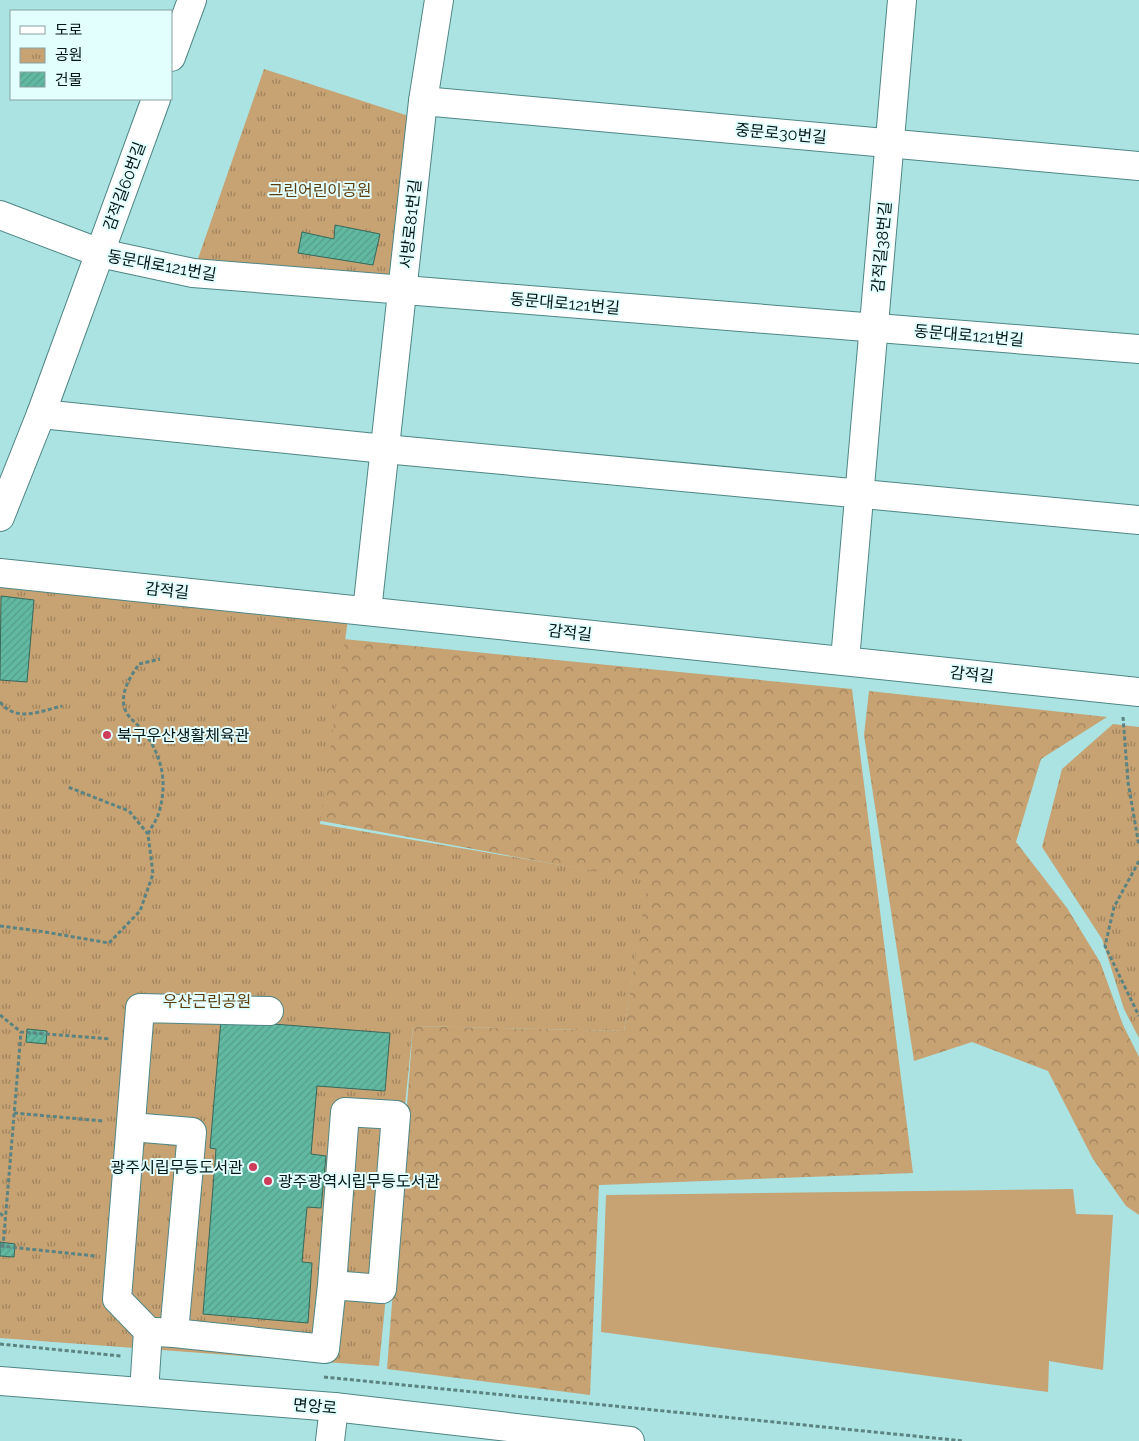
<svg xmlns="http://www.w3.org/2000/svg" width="1139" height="1441" viewBox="0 0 1139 1441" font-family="Raleway,'Noto Sans KR',sans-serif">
<defs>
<pattern id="forest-crowns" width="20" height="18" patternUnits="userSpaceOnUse" patternTransform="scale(1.25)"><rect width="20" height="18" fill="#c7a273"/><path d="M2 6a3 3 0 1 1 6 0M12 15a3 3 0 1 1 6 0" fill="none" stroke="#9f835d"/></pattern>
<pattern id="park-tufts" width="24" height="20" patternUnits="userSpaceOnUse" patternTransform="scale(1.25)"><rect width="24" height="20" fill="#c7a273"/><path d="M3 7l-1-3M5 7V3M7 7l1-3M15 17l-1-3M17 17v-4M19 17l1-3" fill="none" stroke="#9f835d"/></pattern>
<pattern id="building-hatch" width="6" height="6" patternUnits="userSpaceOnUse" patternTransform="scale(1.25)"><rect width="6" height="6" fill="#62b9a1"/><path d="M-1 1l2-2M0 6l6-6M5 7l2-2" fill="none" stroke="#539e8a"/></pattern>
</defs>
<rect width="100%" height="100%" fill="#aae3e1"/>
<polygon fill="#c7a273" points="1073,1189 1076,1214 1113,1215 1103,1370 1049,1361 1048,1392 601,1332 606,1195"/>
<g fill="url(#forest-crowns)">
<polygon points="333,638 852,689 913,1173 599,1185 590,1395 387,1369 413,1026 624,1031 647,881 316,820"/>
<polygon points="869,691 1107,717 1041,759 1016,842 1067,908 1100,962 1123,1025 1139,1057 1139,1215 1126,1206 1093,1159 1048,1071 972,1042 914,1061 864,735"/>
</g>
<g fill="url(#park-tufts)">
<polygon points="264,69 421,120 402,290 193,273"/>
<polygon points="0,575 348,619 320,824 648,880 624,1031 413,1026 379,1366 0,1338"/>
<polygon points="1113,724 1139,727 1139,1038 1124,1009 1102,939 1042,847 1062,769"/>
</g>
<g fill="url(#building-hatch)" stroke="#37685a">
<polygon points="335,225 380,234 373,265 298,253 302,232 334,239"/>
<polygon points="1,596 34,600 27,682 0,680"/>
<polygon points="221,1020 390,1033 385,1091 317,1086 311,1154 326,1156 321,1208 307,1207 302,1262 312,1263 308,1323 203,1314 216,1149 210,1148"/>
<polygon points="27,1029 47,1031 46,1044 26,1042"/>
<polygon points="0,1242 15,1244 14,1257 0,1256"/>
</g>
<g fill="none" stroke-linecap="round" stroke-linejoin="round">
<g stroke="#4f8685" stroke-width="30">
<g id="minor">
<polyline points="171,57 192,0"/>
<polyline points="423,101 1139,166"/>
<polyline points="0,215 100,253 193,273 1139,349"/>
<polyline points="41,414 385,449 1139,520"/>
<polyline points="0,517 41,414 156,99"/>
<polyline points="0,573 1139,692"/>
<polyline points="367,611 423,101 439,0"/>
<polyline points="845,660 902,0"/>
<polyline points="131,1127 192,1132 174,1333 156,1332"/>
<polyline points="174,1333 325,1349 332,1285 382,1289 396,1115 345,1112 332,1285"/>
<polyline points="144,1392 148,1331 117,1299 140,1008 269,1011"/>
<polyline points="330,1441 334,1407"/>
</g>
</g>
<g stroke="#4f8685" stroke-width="30">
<polyline id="major" points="0,1381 334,1407 630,1441"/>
</g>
<g stroke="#5b8381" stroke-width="3" stroke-dasharray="4 2.5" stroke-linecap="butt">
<path d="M 0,702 C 17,723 40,711 62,706"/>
<polyline points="1123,717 1128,782 1139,846"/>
<path d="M 148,834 C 152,826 158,818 160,809 C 167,781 162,757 145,733 C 138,723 127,719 124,706 C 121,690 131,676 139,664 L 160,659"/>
<polyline points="1139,861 1114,907 1105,946 1139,1016"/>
<polyline points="0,926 39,931 109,943 140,911 153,874 148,834 129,811 68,787"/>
<polyline points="0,1015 21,1032 110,1039"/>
<polyline points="14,1113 103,1121"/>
<polyline points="0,1213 5,1218"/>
<polyline points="0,1246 95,1256"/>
<polyline points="3,1247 21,1032"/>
<polyline points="0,1344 121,1356"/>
<polyline points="324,1377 964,1441"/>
</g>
<use href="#minor" stroke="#fff" stroke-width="28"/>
<use href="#major" stroke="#fff" stroke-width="28"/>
</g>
<g fill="#cd3d5a" stroke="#e2fefd" stroke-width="2">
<circle cx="107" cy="735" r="5"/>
<circle cx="253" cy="1167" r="5"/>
<circle cx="268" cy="1181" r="5"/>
</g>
<g text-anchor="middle" stroke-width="4" stroke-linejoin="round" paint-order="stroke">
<g font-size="16" fill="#011615" stroke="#e2fefd">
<text transform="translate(781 133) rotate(5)" y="6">중문로30번길</text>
<text transform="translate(124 186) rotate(-70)" y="6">감적길60번길</text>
<text transform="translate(410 224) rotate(-84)" y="6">서방로81번길</text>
<text transform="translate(881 247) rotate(-85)" y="6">감적길38번길</text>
<text transform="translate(162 265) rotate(10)" y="6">동문대로121번길</text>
<text transform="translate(565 303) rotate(5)" y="6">동문대로121번길</text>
<text transform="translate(969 335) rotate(5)" y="6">동문대로121번길</text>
<text transform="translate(167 590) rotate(6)" y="6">감적길</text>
<text transform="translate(570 632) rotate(6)" y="6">감적길</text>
<text transform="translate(972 674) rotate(6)" y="6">감적길</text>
<text transform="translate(315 1406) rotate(5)" y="6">면앙로</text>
</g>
<g font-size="16" fill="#5b3d0d" stroke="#e2fefd">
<text x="320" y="196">그린어린이공원</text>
<text x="207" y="1007">우산근린공원</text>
</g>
<g font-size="16" fill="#011615" stroke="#e2fefd" text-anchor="start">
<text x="117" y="741">북구우산생활체육관</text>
<text x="243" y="1173" text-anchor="end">광주시립무등도서관</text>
<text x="278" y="1187">광주광역시립무등도서관</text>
</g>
</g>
<rect x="10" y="10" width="162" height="90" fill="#e2fefd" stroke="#88a1a0"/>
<rect x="20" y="26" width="25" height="8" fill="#ffffff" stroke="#88a1a0"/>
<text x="55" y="35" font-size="15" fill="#011615">도로</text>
<rect x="20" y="48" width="25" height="15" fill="url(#park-tufts)" stroke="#88a1a0"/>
<text x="55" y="60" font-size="15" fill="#011615">공원</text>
<rect x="20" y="72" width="25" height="15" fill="url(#building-hatch)" stroke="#88a1a0"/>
<text x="55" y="85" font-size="15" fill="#011615">건물</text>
</svg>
